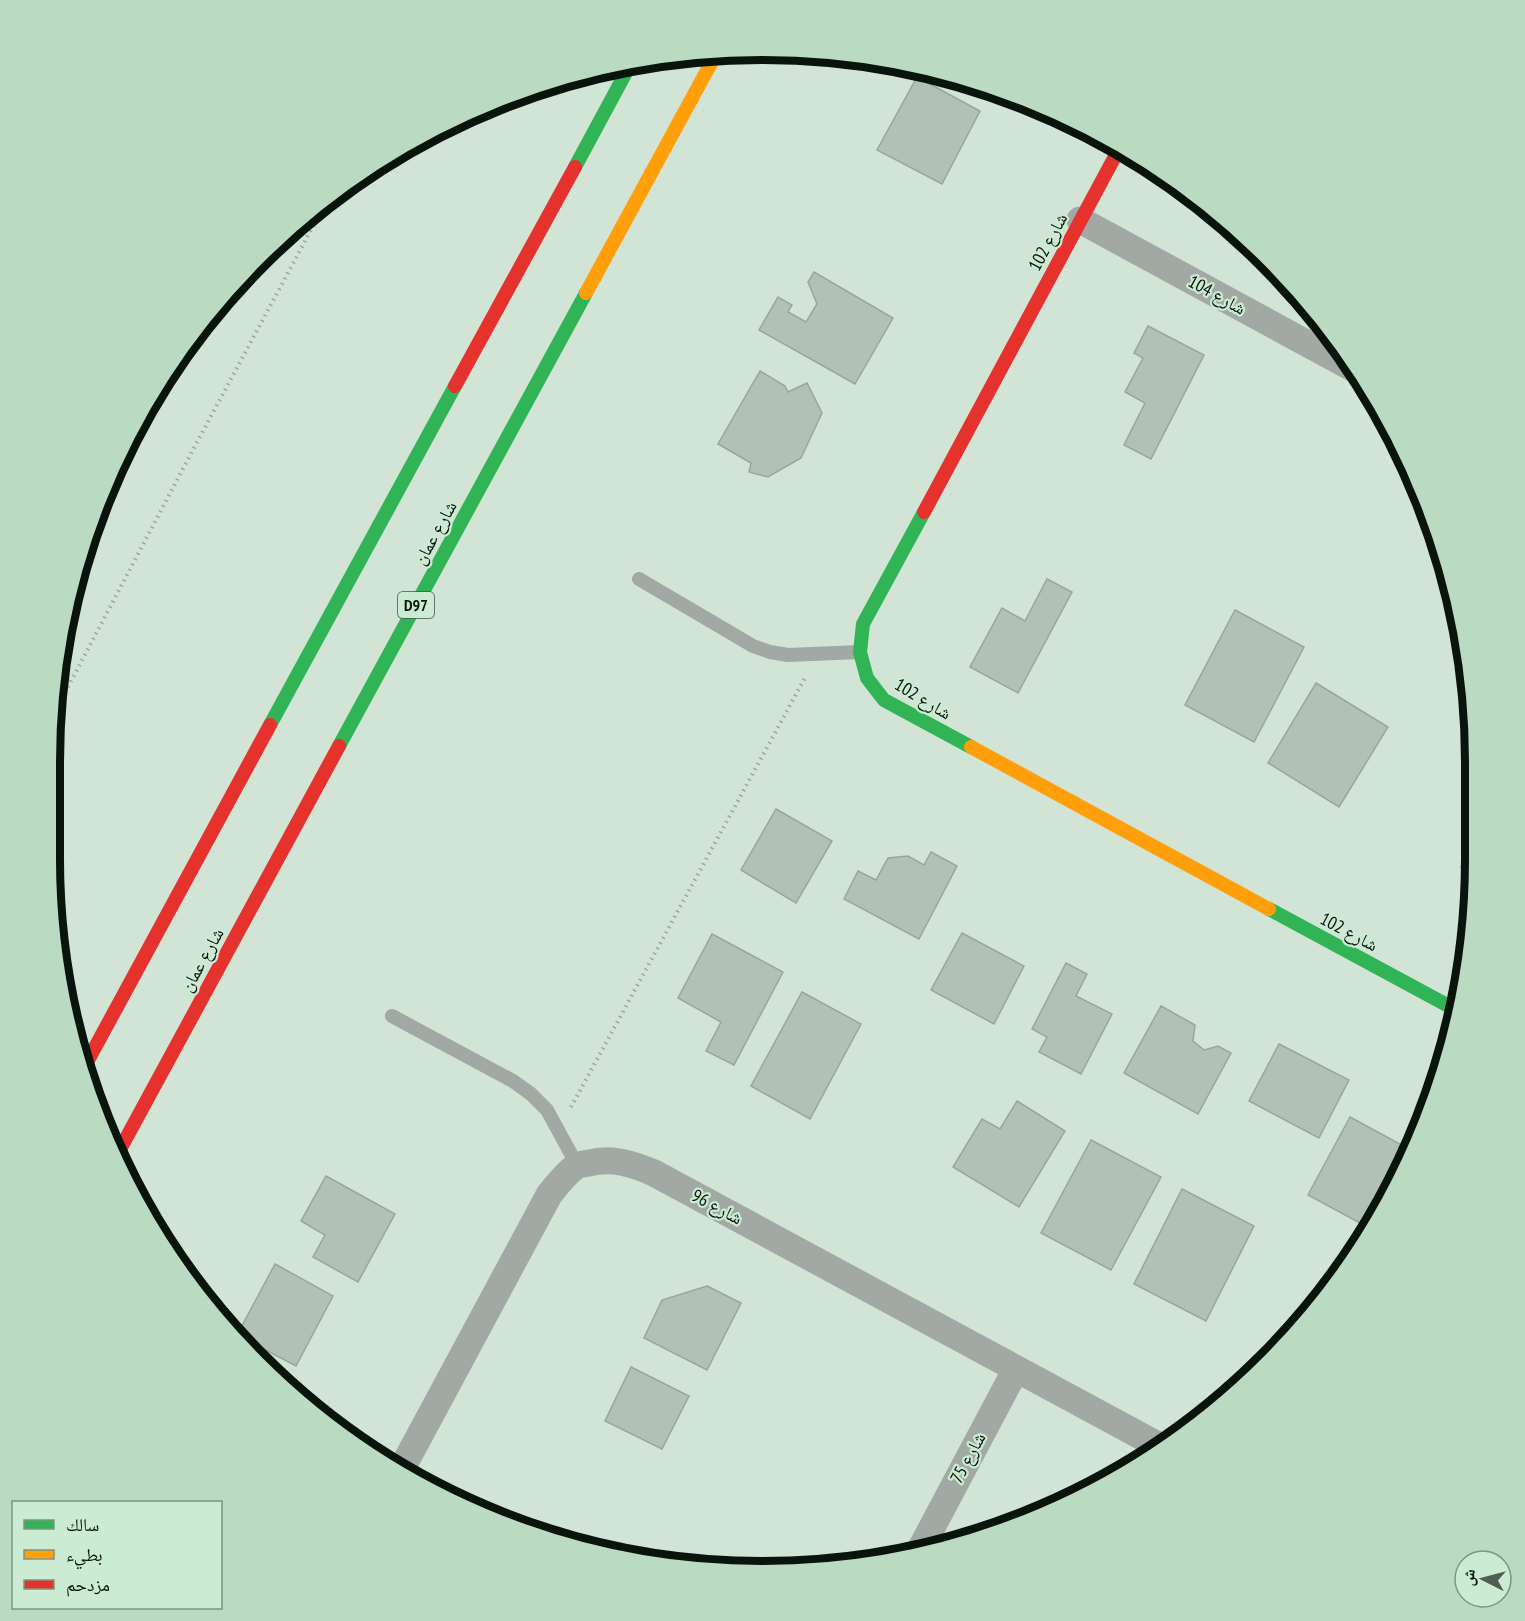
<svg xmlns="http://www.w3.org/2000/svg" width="1525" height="1621" viewBox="0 0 1525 1621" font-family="'PT Sans Narrow','Noto Naskh Arabic',sans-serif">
<rect width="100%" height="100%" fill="#d2e4d6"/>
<g fill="#b2c1b5" stroke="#98a69c" stroke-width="1.5">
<polygon points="917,77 980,111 942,184 877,150"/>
<polygon points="814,272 893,318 855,384 759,330 778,297 792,305 788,312 806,322 817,304 808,282"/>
<polygon points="1148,326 1204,355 1151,459 1124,445 1145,403 1125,392 1143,358 1134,353"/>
<polygon points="760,371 785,386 788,392 807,383 822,413 801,458 768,477 749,472 751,463 718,444"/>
<polygon points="1047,579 1072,592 1018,693 970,667 1002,608 1025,621"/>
<polygon points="1235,610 1304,647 1254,742 1185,705"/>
<polygon points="1316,683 1388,727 1339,807 1268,763"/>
<polygon points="776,809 832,841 796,903 741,870"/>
<polygon points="1475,841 1475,859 1474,874 1461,867"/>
<polygon points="931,852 957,866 919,939 844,899 858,871 876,880 888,858 908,856 924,865"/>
<polygon points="962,933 1024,966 994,1024 931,990"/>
<polygon points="712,934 783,972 734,1065 706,1051 721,1022 678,998"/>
<polygon points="1066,963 1087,974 1076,996 1112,1014 1081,1074 1039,1052 1047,1037 1032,1029"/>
<polygon points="802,992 861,1024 810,1119 751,1086"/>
<polygon points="1161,1006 1195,1025 1193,1041 1204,1050 1218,1046 1231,1053 1198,1114 1124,1073"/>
<polygon points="1279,1044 1349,1080 1319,1138 1249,1101"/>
<polygon points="1017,1101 1065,1131 1019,1207 953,1167 982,1119 1000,1129"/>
<polygon points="1350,1117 1411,1150 1369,1228 1308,1195"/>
<polygon points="1091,1140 1161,1177 1111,1270 1041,1233"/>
<polygon points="326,1176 395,1214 358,1282 313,1257 325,1235 301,1221"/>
<polygon points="1182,1189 1254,1226 1206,1321 1134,1284"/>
<polygon points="275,1264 333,1296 296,1366 237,1335"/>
<polygon points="707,1286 741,1303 707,1370 644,1338 662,1300"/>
<polygon points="631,1367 689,1396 662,1449 605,1421"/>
</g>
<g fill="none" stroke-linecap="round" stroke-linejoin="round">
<g stroke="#9da69f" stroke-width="4" stroke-dasharray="1.5 4.5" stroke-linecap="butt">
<polyline points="1010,97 1088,140"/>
<polyline points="51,719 195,446 326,202"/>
<polyline points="571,1107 806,676"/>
</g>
<g stroke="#a2a8a3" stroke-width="14">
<polyline points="639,579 753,646 770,652 788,655 860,652"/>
<polyline points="392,1016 513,1081 531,1094 547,1110 577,1165"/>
</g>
<g stroke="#a2a8a3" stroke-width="27">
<polyline points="1080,220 1354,369"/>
<path d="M 400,1472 L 549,1195 C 557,1185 565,1174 575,1167 C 579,1164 584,1164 589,1163 C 612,1157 633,1164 654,1173 L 1163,1448"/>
<polyline points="921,1548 1016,1369"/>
</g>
<g stroke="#30b455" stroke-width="14">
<polyline points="575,167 630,65"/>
<polyline points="924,512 863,624 860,652 867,678 884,700 971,747"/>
<polyline points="270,725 455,386"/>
<polyline points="339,746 586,293"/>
<polyline points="1269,909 1458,1011"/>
</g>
<g stroke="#ff9f0a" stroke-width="14">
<polyline points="586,293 716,54"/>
<polyline points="971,747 1269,909"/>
</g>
<g stroke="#e5322d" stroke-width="14">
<polyline points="455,386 575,167"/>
<polyline points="924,512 1119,149"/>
<polyline points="86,1064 270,725"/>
<polyline points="117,1155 339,746"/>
</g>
</g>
<g text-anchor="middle" stroke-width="4.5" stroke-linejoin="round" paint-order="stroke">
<rect fill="#cbebd2" stroke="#435447" stroke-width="1.5" x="398" y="592" width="36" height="26" rx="4.5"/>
<g font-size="16" font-weight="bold" fill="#09140c">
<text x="416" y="611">D97</text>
</g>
<g font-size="18" fill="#09140c" stroke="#cbebd2">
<text transform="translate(1048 242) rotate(-62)" y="6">شارع 102</text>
<text transform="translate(1217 295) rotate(29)" y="6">شارع 104</text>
<text transform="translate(435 533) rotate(-61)" y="6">شارع عمان</text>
<text transform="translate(923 699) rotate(31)" y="6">شارع 102</text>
<text transform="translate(1349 932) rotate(28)" y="6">شارع 102</text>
<text transform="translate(202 960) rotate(-61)" y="6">شارع عمان</text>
<text transform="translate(717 1207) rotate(28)" y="6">شارع 96</text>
<text transform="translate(968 1458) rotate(-62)" y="6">شارع 75</text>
</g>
</g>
<path d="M0 0H1525V1621H0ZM762 60H763A702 702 0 0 1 1465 762V859A702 702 0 0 1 763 1561H762A702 702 0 0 1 60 859V762A702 702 0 0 1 762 60Z" fill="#bbdac2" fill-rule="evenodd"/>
<path fill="none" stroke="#09140c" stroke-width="8" d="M762 60H763A702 702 0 0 1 1465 762V859A702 702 0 0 1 763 1561H762A702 702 0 0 1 60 859V762A702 702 0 0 1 762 60Z"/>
<rect x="12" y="1501" width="210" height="108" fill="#cbebd2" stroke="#7d9583" stroke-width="1.5"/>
<rect x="24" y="1520" width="30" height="9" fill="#30b455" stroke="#7d9583" stroke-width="1.5"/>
<text x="66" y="1531" font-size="18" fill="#09140c">سالك</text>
<rect x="24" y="1550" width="30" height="9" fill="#ff9f0a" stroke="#7d9583" stroke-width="1.5"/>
<text x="66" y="1561" font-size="18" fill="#09140c">بطيء</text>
<rect x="24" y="1580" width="30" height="9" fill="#e5322d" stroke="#7d9583" stroke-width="1.5"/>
<text x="66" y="1591" font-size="18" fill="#09140c">مزدحم</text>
<g transform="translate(1483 1579) rotate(276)"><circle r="28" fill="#cbebd2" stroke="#7d9583" stroke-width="1.5"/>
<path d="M0-4.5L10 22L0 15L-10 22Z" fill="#4f5d53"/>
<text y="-9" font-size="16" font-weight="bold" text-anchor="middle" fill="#09140c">ش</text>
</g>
</svg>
